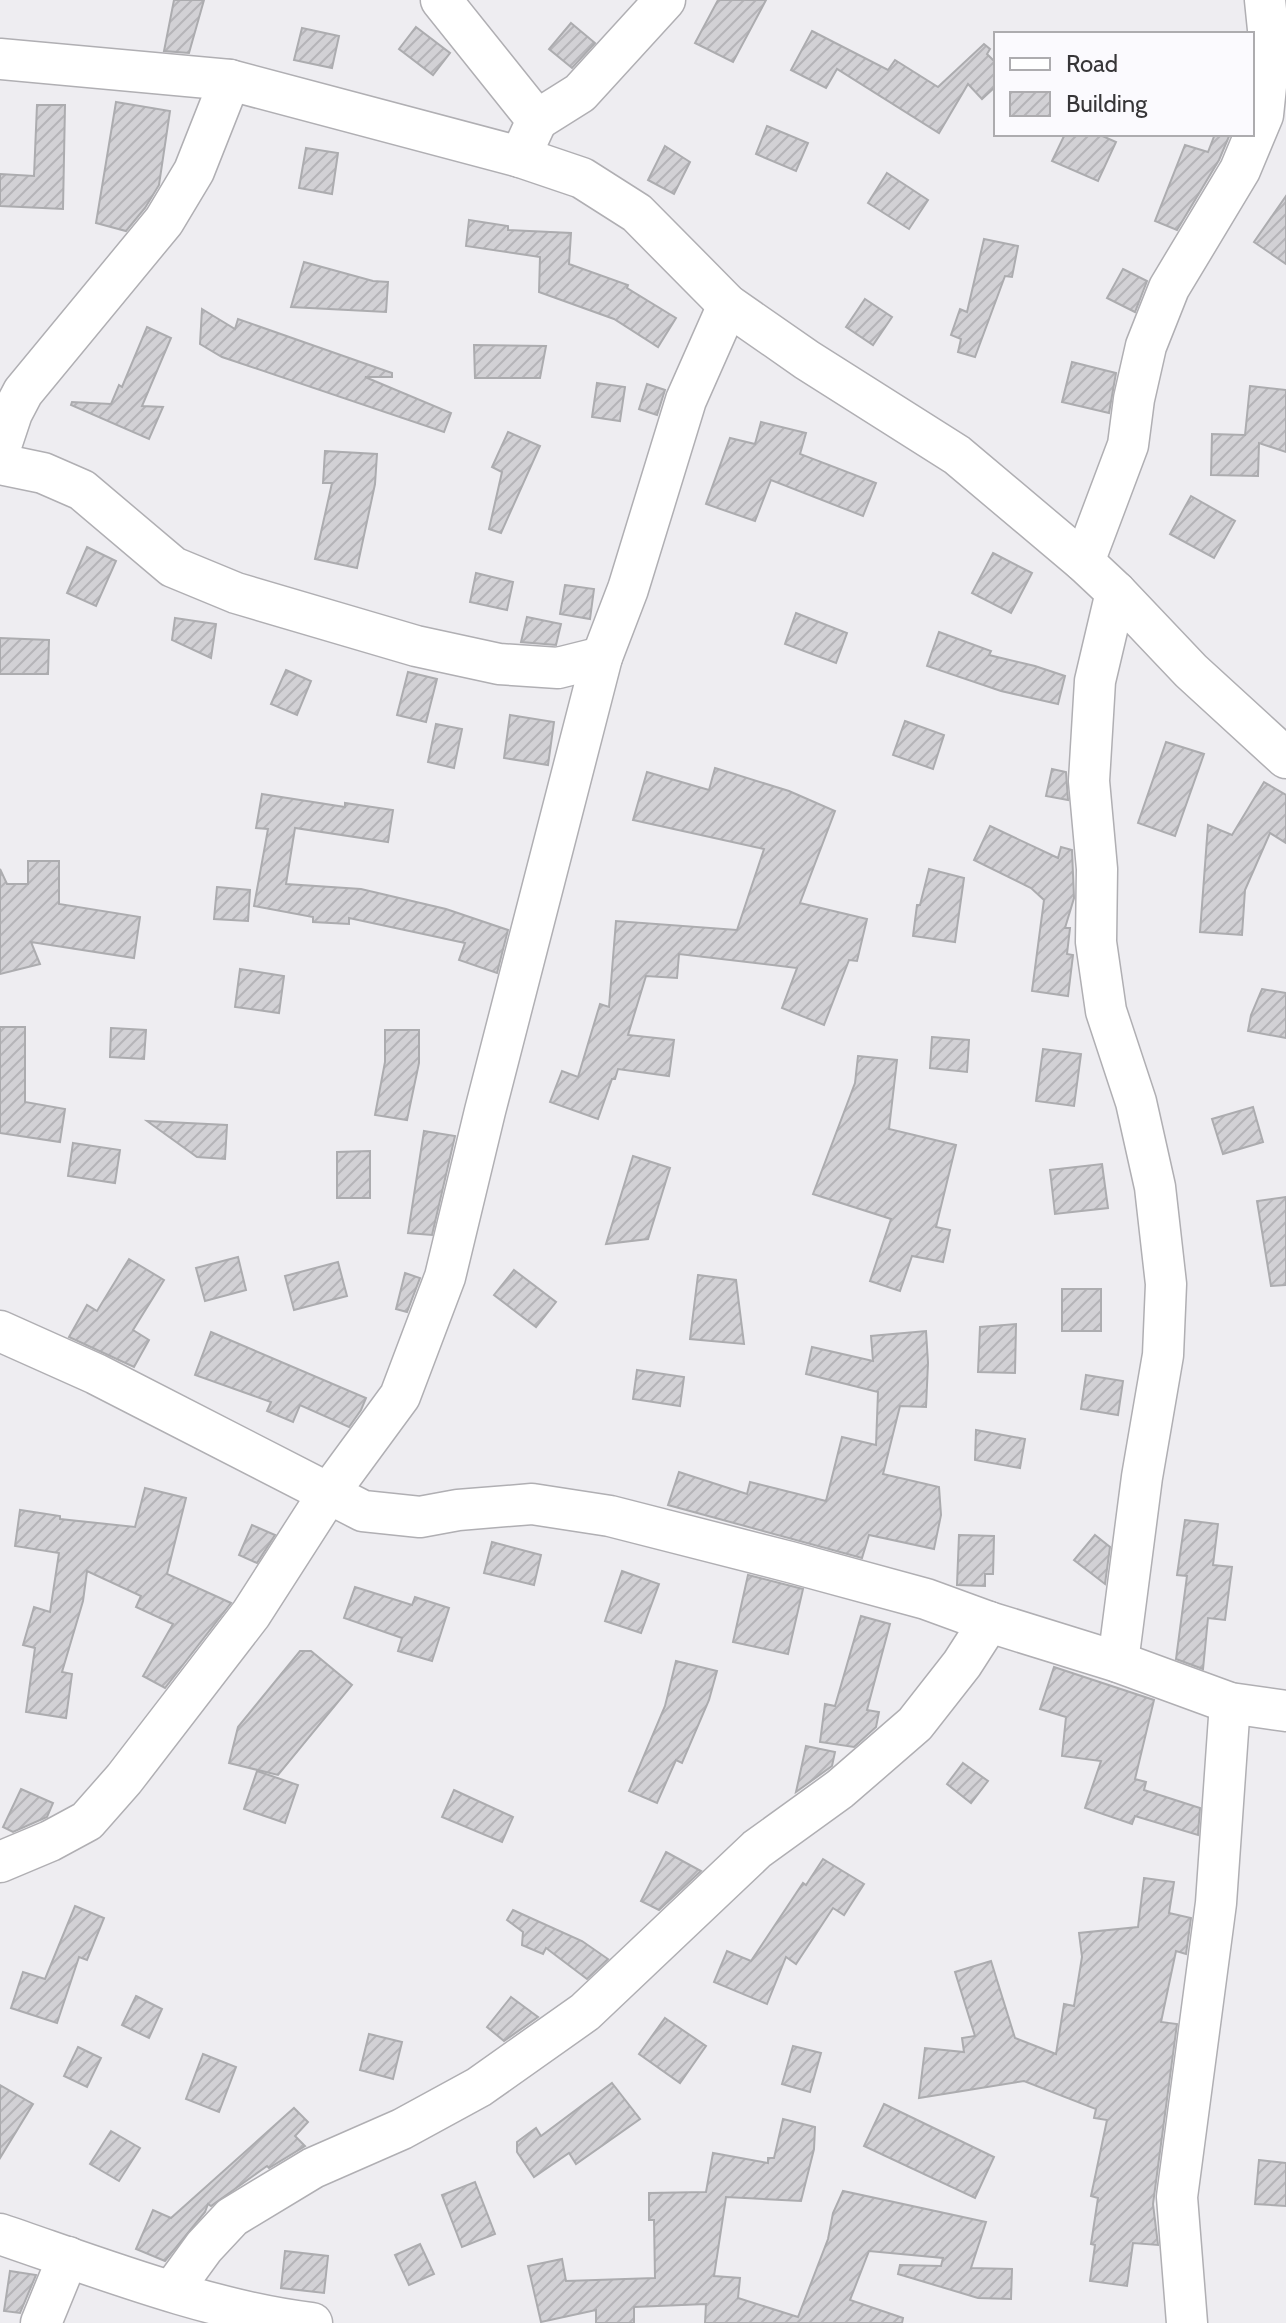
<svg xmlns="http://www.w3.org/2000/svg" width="1286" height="2323" viewBox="0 0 1286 2323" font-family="Cabin,sans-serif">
<defs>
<pattern id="building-hatch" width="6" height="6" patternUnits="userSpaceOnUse" patternTransform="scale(2)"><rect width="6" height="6" fill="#d2d1d5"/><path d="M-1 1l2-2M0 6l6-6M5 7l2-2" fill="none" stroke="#b5b4b8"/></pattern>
</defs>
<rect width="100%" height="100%" fill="#eeedf1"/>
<g fill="url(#building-hatch)" stroke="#acacaf" stroke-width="2">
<polygon points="174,0 204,0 189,53 164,51"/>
<polygon points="718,0 766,0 733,62 695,43"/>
<polygon points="571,23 595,43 572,68 549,49"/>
<polygon points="416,27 450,53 433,75 399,49"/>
<polygon points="302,28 339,36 332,68 294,60"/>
<polygon points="812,31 888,70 895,60 938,87 984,44 990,49 987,54 996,63 996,86 982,99 968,84 939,133 837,69 826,88 791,70"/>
<polygon points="116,102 170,111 159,185 145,208 126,231 96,223"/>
<polygon points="37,105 65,105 63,209 0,206 0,174 34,176"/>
<polygon points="767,126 808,143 796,171 756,154"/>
<polygon points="1065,134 1098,134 1116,142 1098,181 1052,161"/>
<polygon points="1215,134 1230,134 1219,160 1177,230 1155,221 1185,145 1208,152"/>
<polygon points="665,146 690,162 674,194 648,180"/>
<polygon points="306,148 338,153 332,194 299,188"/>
<polygon points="887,173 928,200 909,229 868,203"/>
<polygon points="1286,196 1286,264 1254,242"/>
<polygon points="469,220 508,226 508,230 571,233 569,264 628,285 627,288 676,318 658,347 614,319 539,292 540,257 466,246"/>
<polygon points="984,239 1018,246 1012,277 1005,276 975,357 958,352 961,339 951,335 960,309 967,312"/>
<polygon points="304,262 373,281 388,282 386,312 291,307"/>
<polygon points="1123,269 1147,281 1135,312 1107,298"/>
<polygon points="865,299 892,317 873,345 846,327"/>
<polygon points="202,309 235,329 238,319 392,373 392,377 365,377 451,413 444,432 222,357 200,344"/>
<polygon points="147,327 171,338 142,406 163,407 149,439 71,405 72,402 111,404 119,385 122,387"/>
<polygon points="474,345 546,346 540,378 475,378"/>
<polygon points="1072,362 1116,373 1109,413 1062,402"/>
<polygon points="597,383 625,387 620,421 592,417"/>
<polygon points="647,384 665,390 657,415 639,409"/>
<polygon points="1250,386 1286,390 1286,452 1259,443 1258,476 1211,475 1212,434 1245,435"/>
<polygon points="761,422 806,433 800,454 876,483 863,516 771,480 755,521 706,504 730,438 755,444"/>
<polygon points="508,432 540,446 501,533 489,529 502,472 492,467"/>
<polygon points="325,451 377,454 375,484 357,568 315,559 332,483 323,483"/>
<polygon points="1191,496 1235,521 1214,558 1170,534"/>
<polygon points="87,547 116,561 96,606 67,593"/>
<polygon points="993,553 1032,573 1011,613 972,593"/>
<polygon points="476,573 513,582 507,610 470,602"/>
<polygon points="565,585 594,589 590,619 560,614"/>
<polygon points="796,613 847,633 836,663 785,644"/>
<polygon points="527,617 561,624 556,645 521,642"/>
<polygon points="175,618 216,624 211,658 172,640"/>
<polygon points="939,632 991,651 989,655 1035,666 1065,676 1058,704 1001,691 927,666"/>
<polygon points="0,638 49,640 48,674 0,674"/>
<polygon points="286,670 311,681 297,715 271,704"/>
<polygon points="408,672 437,679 426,722 397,715"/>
<polygon points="510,715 554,722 548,765 504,758"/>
<polygon points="905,721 944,735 933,769 893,755"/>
<polygon points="436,724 462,729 454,768 428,762"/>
<polygon points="1166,742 1204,754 1175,836 1138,823"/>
<polygon points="715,768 789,791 835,811 800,903 867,919 857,961 849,960 824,1025 782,1008 797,968 679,954 677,978 646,976 628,1035 674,1040 669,1076 618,1069 615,1079 612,1079 598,1119 550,1102 562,1071 578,1077 600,1004 609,1007 616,921 737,930 764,849 633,820 647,772 709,790"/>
<polygon points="1052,769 1066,772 1068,800 1046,796"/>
<polygon points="1264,782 1286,795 1286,843 1270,833 1245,890 1242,935 1200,932 1208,825 1232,835"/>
<polygon points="262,794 345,807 345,803 393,810 388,842 295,828 286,884 361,889 446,909 508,930 497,973 459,960 465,943 349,918 349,924 313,922 313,917 254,906 268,829 256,828"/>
<polygon points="990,826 1058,858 1061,847 1072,850 1074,898 1065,928 1070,928 1067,954 1073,955 1068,996 1032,991 1044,900 1031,888 974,860"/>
<polygon points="28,861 59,861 59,904 140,917 134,958 31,942 40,964 0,974 0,869 7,884 28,884"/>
<polygon points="929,869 964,878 955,942 913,936 917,905 920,905"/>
<polygon points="217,887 250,890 248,921 214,919"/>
<polygon points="240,969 284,976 279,1013 235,1007"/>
<polygon points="1262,989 1286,993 1286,1038 1248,1031 1251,1015"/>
<polygon points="0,1027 25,1027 25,1102 65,1109 60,1142 0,1133"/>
<polygon points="111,1028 146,1030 144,1059 110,1057"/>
<polygon points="385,1030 419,1030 419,1063 407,1120 375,1115 385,1062"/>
<polygon points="932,1037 969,1040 967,1072 930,1068"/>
<polygon points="1043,1049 1081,1054 1074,1106 1036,1101"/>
<polygon points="858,1056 897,1060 889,1129 956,1145 936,1227 950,1230 943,1262 912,1256 900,1291 870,1281 891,1219 813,1194 855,1083"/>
<polygon points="1253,1107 1263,1142 1223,1154 1212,1119"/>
<polygon points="147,1121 227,1125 225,1159 197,1157"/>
<polygon points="424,1131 455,1136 432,1235 408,1233"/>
<polygon points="73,1143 120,1150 115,1183 68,1176"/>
<polygon points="370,1151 370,1198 337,1198 337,1152"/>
<polygon points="633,1156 670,1168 648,1239 606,1244"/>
<polygon points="1102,1164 1108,1208 1055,1214 1050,1170"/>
<polygon points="1286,1197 1286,1285 1271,1286 1257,1201"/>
<polygon points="238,1257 246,1290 205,1301 196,1268"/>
<polygon points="129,1259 164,1280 133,1330 149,1340 134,1367 69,1337 87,1305 97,1311"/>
<polygon points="338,1262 347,1296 294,1310 285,1276"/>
<polygon points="514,1270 556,1302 536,1327 494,1295"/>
<polygon points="405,1273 420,1278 407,1312 396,1309"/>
<polygon points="698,1275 736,1280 744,1344 690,1339"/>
<rect x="1062" y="1289" width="39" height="42"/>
<polygon points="1016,1324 1015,1373 978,1372 980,1327"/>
<polygon points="926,1331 928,1363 926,1407 900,1406 883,1474 939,1487 941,1515 934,1549 869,1535 862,1558 668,1505 679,1472 747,1494 750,1482 826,1501 842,1437 876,1445 878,1392 806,1374 812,1347 873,1361 871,1336"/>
<polygon points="211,1332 366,1398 361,1410 349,1427 300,1405 293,1422 267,1411 271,1402 195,1375"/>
<polygon points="637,1370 684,1377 680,1406 633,1399"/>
<polygon points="1086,1375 1123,1381 1118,1415 1081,1409"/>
<polygon points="976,1430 1025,1439 1020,1468 975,1460"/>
<polygon points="145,1488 186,1498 167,1574 231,1603 165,1688 143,1676 173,1624 136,1607 141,1596 87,1571 83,1601 62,1672 72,1674 66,1718 26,1712 35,1648 23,1645 34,1607 50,1612 59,1553 15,1546 20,1510 60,1516 60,1519 135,1527"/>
<polygon points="1185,1520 1218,1524 1213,1565 1232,1567 1225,1620 1208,1618 1203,1669 1176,1659 1187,1576 1177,1575"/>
<polygon points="252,1525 275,1535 257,1563 239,1555"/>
<polygon points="959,1535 994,1536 993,1574 985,1574 985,1586 957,1585"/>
<polygon points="1095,1535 1110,1547 1105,1584 1074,1560"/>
<polygon points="492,1542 541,1555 534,1585 484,1573"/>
<polygon points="622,1571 659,1584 641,1633 605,1621"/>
<polygon points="748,1575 803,1589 788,1654 733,1642"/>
<polygon points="355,1587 412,1605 415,1597 449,1608 432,1661 398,1651 402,1638 344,1618"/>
<polygon points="861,1616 890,1624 867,1710 879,1712 876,1727 854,1747 820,1742 825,1704 835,1706"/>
<polygon points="300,1651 311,1651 352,1685 278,1775 229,1763 238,1727"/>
<polygon points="676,1661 717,1671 709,1700 682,1763 676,1760 657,1803 629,1791 665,1706"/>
<polygon points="1054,1667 1154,1700 1135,1779 1146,1782 1144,1790 1200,1808 1198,1835 1135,1816 1132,1824 1085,1808 1101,1761 1062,1756 1066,1717 1040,1709"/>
<polygon points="806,1746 835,1752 832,1766 796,1792"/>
<polygon points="963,1763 988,1781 971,1803 947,1784"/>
<polygon points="257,1771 298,1785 285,1823 244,1809"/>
<polygon points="21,1789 53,1803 47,1817 13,1832 3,1827"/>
<polygon points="454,1790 513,1817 502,1842 442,1817"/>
<polygon points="666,1852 701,1871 659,1910 641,1901"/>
<polygon points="823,1859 864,1884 844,1915 833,1908 796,1964 786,1957 767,2004 714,1982 727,1951 751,1961 803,1883 806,1885"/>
<polygon points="1144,1878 1174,1882 1169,1913 1191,1918 1186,1954 1176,1951 1161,2022 1177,2024 1153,2204 1158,2245 1133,2243 1127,2286 1090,2281 1095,2245 1091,2244 1098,2198 1091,2196 1107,2120 1094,2118 1096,2109 1024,2081 919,2098 925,2048 964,2052 962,2038 975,2036 955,1972 991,1961 1015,2038 1056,2054 1064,2004 1074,2006 1082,1957 1079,1933 1138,1927"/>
<polygon points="75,1906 104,1918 87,1960 79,1957 57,2023 11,2008 23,1972 45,1979"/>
<polygon points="513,1910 582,1941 608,1959 587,1979 546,1948 543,1954 522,1945 523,1932 507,1920"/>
<polygon points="136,1996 162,2009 149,2038 122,2025"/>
<polygon points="511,1997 538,2017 504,2041 487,2027"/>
<polygon points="665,2018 706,2046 680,2083 639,2054"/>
<polygon points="369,2034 402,2042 393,2079 360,2070"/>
<polygon points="793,2046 821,2053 810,2092 782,2084"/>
<polygon points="78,2047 101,2058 87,2087 64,2076"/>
<polygon points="203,2054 236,2067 219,2112 186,2099"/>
<polygon points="612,2083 640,2119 576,2164 569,2153 534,2177 517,2152 517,2142 536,2128 541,2136"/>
<polygon points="0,2085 33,2104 0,2158"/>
<polygon points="884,2104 994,2157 975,2198 864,2146"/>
<polygon points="294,2108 308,2122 295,2136 305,2146 269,2168 267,2166 211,2206 208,2204 205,2212 165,2261 136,2249 153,2210 171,2218"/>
<polygon points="783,2119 815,2127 814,2149 801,2201 726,2197 714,2276 740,2278 738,2298 798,2317 828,2239 833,2213 843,2191 986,2222 971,2268 1012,2269 1011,2299 978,2298 898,2274 900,2265 941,2266 943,2258 869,2251 850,2300 903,2318 902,2323 705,2323 706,2304 634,2307 634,2323 596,2323 596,2310 541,2322 528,2266 562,2259 566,2281 655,2278 654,2220 649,2220 649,2193 706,2192 713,2153 768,2163 768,2158 774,2158"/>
<polygon points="111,2131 140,2148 119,2181 90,2164"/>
<polygon points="1259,2160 1286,2163 1286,2206 1255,2204"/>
<polygon points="475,2182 495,2234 462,2247 442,2195"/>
<polygon points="420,2244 434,2274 409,2285 395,2255"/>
<polygon points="285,2251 328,2256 324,2293 281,2288"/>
<polygon points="10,2271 36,2275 20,2313 4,2311"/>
</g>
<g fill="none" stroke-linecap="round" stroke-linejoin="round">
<g stroke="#b0afb3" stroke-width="43">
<g id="street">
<polyline points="441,0 537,120 520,157"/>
<polyline points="0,59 230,80 520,157 582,178 637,213 728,305 807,360 957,455 1084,562 1116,592 1191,671 1286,758"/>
<polyline points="537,120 580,93 665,0"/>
<polyline points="0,449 12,413 23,392 164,221 194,171 230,80"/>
<polyline points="0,464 43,473 82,490 173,567 236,593 416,646 499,664 558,668 602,657"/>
<polyline points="1084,562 1128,445 1134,399 1146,346 1169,288 1240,170 1263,115 1270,49 1265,0"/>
<polyline points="1116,592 1095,681 1089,781 1097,869 1096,942 1106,1011 1136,1102 1155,1187 1166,1284 1163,1355 1142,1477 1118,1662"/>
<polyline points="0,1331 96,1374 363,1511 420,1517 458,1510 532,1504 610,1516 790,1562 926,1599 989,1622 1118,1662 1230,1703 1286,1711"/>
<polyline points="0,1862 50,1841 87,1821 124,1779 251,1614 328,1494 400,1396 445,1277 485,1111 602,657 628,589 686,400 728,305"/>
<path d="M 0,2234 C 97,2267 210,2311 312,2323"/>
<polyline points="172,2291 204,2247 232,2217 313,2168 402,2129 479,2087 585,2012 757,1849 840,1789 915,1724 962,1664 989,1622"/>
<polyline points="41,2323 68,2257"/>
<polyline points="1187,2323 1177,2197 1216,1903 1230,1703"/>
</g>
</g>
<use href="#street" stroke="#fff" stroke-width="40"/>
</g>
<rect x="994" y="32" width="260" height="104" fill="#fbfafe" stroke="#adacaf" stroke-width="2"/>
<rect x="1010" y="58" width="40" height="12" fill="#ffffff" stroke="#adacaf" stroke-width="2"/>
<text x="1066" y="72" font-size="24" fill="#373638">Road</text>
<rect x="1010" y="92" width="40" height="24" fill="url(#building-hatch)" stroke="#adacaf" stroke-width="2"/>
<text x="1066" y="112" font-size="24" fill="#373638">Building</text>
</svg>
